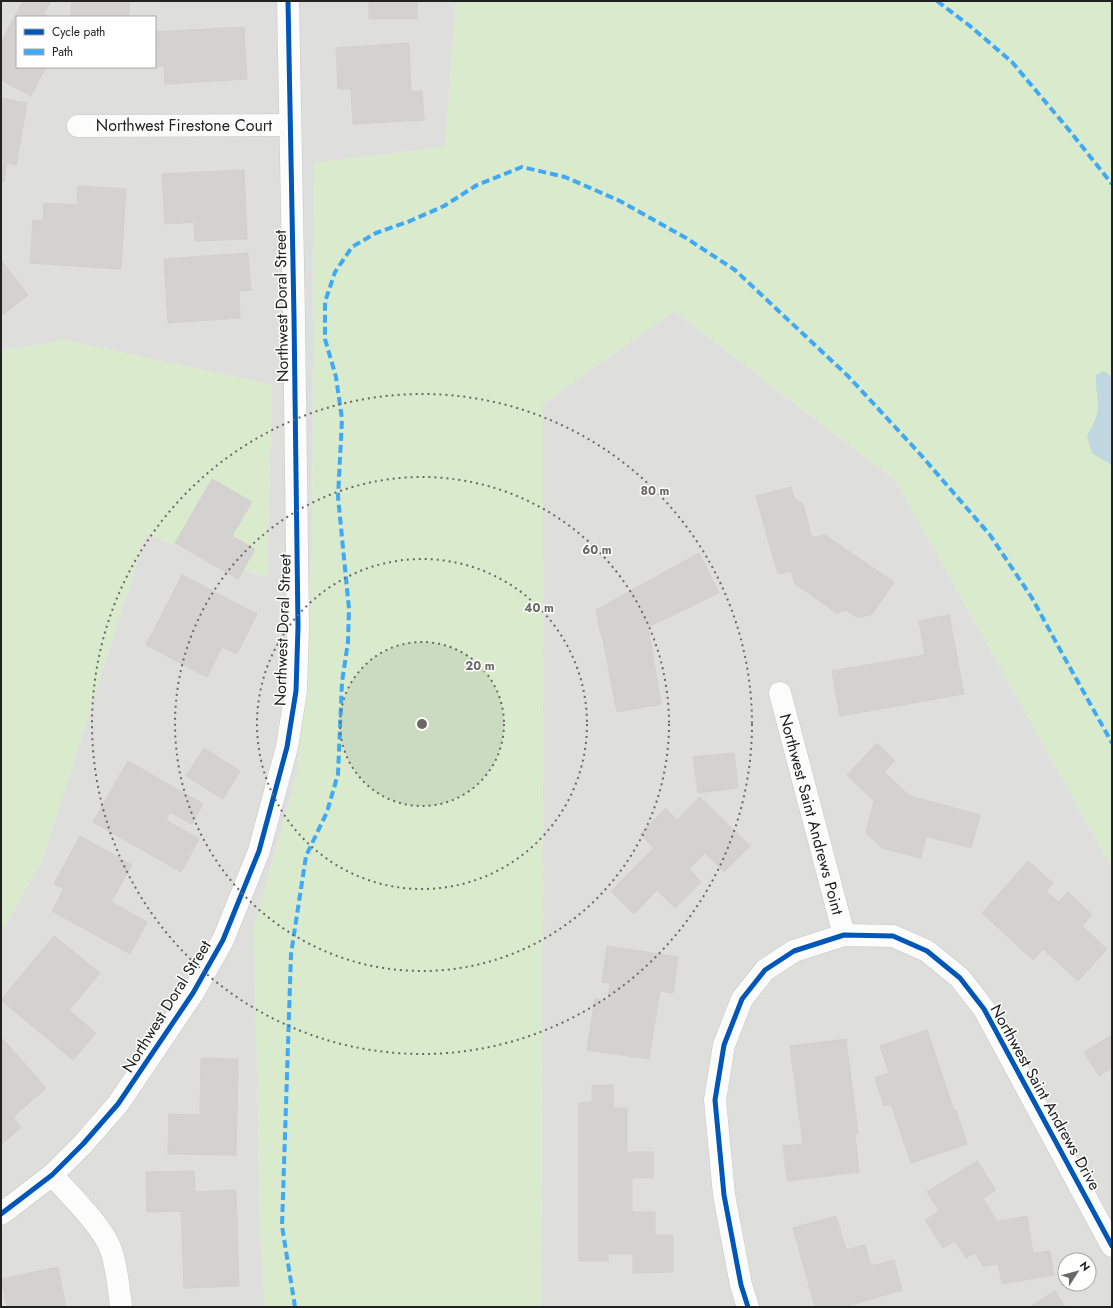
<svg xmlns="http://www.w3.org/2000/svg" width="1113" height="1308" viewBox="0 0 1113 1308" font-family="Jost,sans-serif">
<rect width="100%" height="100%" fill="#efeeeb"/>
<g fill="#dededc" fill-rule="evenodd">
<path d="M 1,1 L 456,1 L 445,147 L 314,163 L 312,550 L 298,770 L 254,926 L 260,1227 L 265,1307 L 1,1307 L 1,931 L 42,861 L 146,534 L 267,578 L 272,385 L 64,340 L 1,351 ZM 17,17 L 155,17 L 155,67 L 17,67 Z"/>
<path d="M 674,311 L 896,481 L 1112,868 L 1112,1307 L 542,1307 L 543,404 ZM 1065,1260 L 1089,1260 L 1089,1284 L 1065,1284 Z"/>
</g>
<g fill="#d9ebcc">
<polygon points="456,1 1112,1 1112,868 896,481 674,311 543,404 542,1307 265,1307 260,1227 254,926 298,770 312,549 314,163 445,147"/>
<polygon points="64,340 272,385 267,578 146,534 42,861 1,931 1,351"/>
</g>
<path fill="#c0d6e0" d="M 1104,371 L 1112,377 L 1112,465 L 1092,453 L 1087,436 C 1092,427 1098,417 1098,406 C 1098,396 1095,386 1096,375 Z"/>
<g fill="#d4d2d0" stroke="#d2d0cc">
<polygon points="23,1 51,1 44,14 49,17 17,17 17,67 46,67 31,96 1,80 1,43"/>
<polygon points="72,1 129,1 129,17 71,17"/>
<rect x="369" y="1" width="48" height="18"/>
<polygon points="244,27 247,79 165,84 164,66 156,67 155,32"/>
<polygon points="409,43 411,92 422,91 424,120 353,124 351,89 338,89 336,48"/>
<polygon points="1,98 27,103 16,165 7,163 4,182 1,181"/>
<polygon points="244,170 247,239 195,241 194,222 165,224 162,174"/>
<polygon points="78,186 126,189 121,269 30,263 33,220 43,221 44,203 77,205"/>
<polygon points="248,253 251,290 239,291 240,318 168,323 164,259"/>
<polygon points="1,260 28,295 1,316"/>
<polygon points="212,479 252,502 232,536 255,549 238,579 175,543"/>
<polygon points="791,487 794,498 803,504 812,538 825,535 894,582 872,614 858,618 846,610 837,613 795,584 791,571 778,574 756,496"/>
<polygon points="699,553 719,593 648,627 661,704 617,712 603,639 600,631 596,610"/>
<polygon points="182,575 257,614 237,654 222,647 207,677 146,645"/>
<polygon points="949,615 964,694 840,716 832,671 925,655 919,621"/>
<polygon points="877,743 895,761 884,772 910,796 980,815 971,848 926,836 921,858 882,848 866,833 874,801 847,775"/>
<polygon points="204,748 240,771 223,799 186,776"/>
<polygon points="734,753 738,788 698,793 693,757"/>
<polygon points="128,761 203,804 192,824 170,812 166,820 199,839 181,872 93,822"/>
<polygon points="700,797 750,846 724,872 705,853 689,869 701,882 675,908 657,890 634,914 611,891 654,848 640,834 666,808 677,820"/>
<polygon points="80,836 132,865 111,902 147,922 130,954 52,911 64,889 54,884"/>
<polygon points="1028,861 1053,883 1046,891 1058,902 1068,892 1092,915 1082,926 1107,949 1078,981 1043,949 1033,960 982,913"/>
<polygon points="54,936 100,973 69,1010 96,1033 73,1060 1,1000"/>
<polygon points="607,946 678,957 673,993 660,991 649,1059 587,1050 595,999 608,1001 610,983 602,982"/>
<polygon points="927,1030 954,1111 956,1110 967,1144 911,1163 891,1104 884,1106 875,1078 889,1073 880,1046"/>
<polygon points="1112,1035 1112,1068 1099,1076 1084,1052"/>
<polygon points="1,1037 46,1088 13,1117 21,1127 1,1145"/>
<polygon points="846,1039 858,1134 855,1134 859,1172 787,1181 783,1146 803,1144 790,1046"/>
<polygon points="201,1058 238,1059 236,1155 168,1154 169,1114 200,1115"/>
<polygon points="592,1085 613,1085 613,1108 627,1108 627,1152 653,1152 653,1178 632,1178 632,1212 655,1212 655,1235 673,1235 673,1272 633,1273 633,1254 608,1254 608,1261 579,1261 579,1103 592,1102"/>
<polygon points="977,1161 996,1190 983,1198 997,1221 1027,1216 1033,1253 1050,1251 1054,1275 1002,1284 998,1264 983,1266 975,1253 966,1258 955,1241 943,1248 925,1220 939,1211 927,1192"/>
<polygon points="194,1171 195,1192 236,1190 239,1286 184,1288 181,1211 147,1212 146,1172"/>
<polygon points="836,1216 846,1250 865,1245 871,1266 894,1260 902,1290 844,1307 815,1307 793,1228"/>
<polygon points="58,1267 66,1307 7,1307 1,1279"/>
<polygon points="1055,1291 1065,1307 1030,1307"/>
</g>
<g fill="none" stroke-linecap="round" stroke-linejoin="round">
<g stroke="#c7c6c5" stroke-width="23">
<g id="street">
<polyline points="78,126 290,125"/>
<polyline points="780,693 844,935"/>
<path d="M 52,1175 C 68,1193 104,1228 111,1250 C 117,1268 119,1288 121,1307"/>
<polyline points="1,1214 52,1175 83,1144 118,1104 193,993 223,940 259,851 287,747 296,691 298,627 294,317 288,1"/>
<polyline points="748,1307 741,1285 724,1195 715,1100 724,1045 742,999 765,970 794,951 844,935 893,936 927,951 960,978 984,1009 1112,1246"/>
</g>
</g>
<use href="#street" stroke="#fdfcfc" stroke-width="22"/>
<g stroke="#3fa9f5" stroke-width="4" stroke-dasharray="8 4" stroke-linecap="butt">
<polyline points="937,1 970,26 1012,62 1069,130 1112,184"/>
<polyline points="295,1307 282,1226 291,954 306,856 327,812 338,774 342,682 348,642 349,609 338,497 342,419 336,377 325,339 325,302 335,272 352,247 376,233 410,221 444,206 477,185 522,167 565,177 620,201 686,238 735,270 848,376 920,454 990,535 1032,598 1063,655 1112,743"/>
</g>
<g stroke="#fff" stroke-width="8">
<g id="cycleway">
<polyline points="1,1214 52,1175 83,1144 118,1104 193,993 223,940 259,851 287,747 296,691 298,627 294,317 288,1"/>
<polyline points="748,1307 741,1285 724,1195 715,1100 724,1045 742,999 765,970 794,951 844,935 893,936 927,951 960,978 984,1009 1112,1246"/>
</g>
</g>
<use href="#cycleway" stroke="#0057b8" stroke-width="5"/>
</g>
<circle cx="422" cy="724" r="82" fill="#6a6968" fill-opacity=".12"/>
<g fill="none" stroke="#6a6968" stroke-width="2" stroke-dasharray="2 4">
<circle cx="422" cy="724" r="82"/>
<circle cx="422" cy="724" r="165"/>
<circle cx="422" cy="724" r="247"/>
<circle cx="422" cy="724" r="330"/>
</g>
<g text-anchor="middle" stroke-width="3" stroke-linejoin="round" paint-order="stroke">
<g font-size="16" fill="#222" stroke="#fff">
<text x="184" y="131">Northwest Firestone Court</text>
<text transform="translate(281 306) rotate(-91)" y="6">Northwest Doral Street</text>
<text transform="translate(282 630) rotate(-88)" y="6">Northwest Doral Street</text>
<text transform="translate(812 814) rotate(75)" y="6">Northwest Saint Andrews Point</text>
<text transform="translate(166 1006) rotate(-58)" y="6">Northwest Doral Street</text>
<text transform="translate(1046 1097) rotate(61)" y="6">Northwest Saint Andrews Drive</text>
</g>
</g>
<circle cx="422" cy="724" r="6" fill="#6a6968" stroke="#fff" stroke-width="2"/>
<g font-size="12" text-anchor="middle" font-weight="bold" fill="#6a6968" stroke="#fff" stroke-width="3" stroke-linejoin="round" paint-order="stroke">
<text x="655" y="495">80 m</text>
<text x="597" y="554">60 m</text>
<text x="539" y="612">40 m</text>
<text x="480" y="670">20 m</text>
</g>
<rect width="1113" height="1308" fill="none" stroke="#222222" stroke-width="4"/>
<rect x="16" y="16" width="140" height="52" fill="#ffffff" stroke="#a7a7a7"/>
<rect x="24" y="29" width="20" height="6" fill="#0057b8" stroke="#a7a7a7"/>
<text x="52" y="36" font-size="12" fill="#222222">Cycle path</text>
<rect x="24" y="49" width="20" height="6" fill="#3fa9f5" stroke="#a7a7a7"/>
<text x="52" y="56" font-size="12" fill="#222222">Path</text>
<g transform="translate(1077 1272) rotate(54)"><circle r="19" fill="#ffffff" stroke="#a7a7a7"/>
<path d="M0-3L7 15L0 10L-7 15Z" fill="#6a6968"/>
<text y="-6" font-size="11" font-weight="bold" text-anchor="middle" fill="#222222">N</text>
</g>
</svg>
